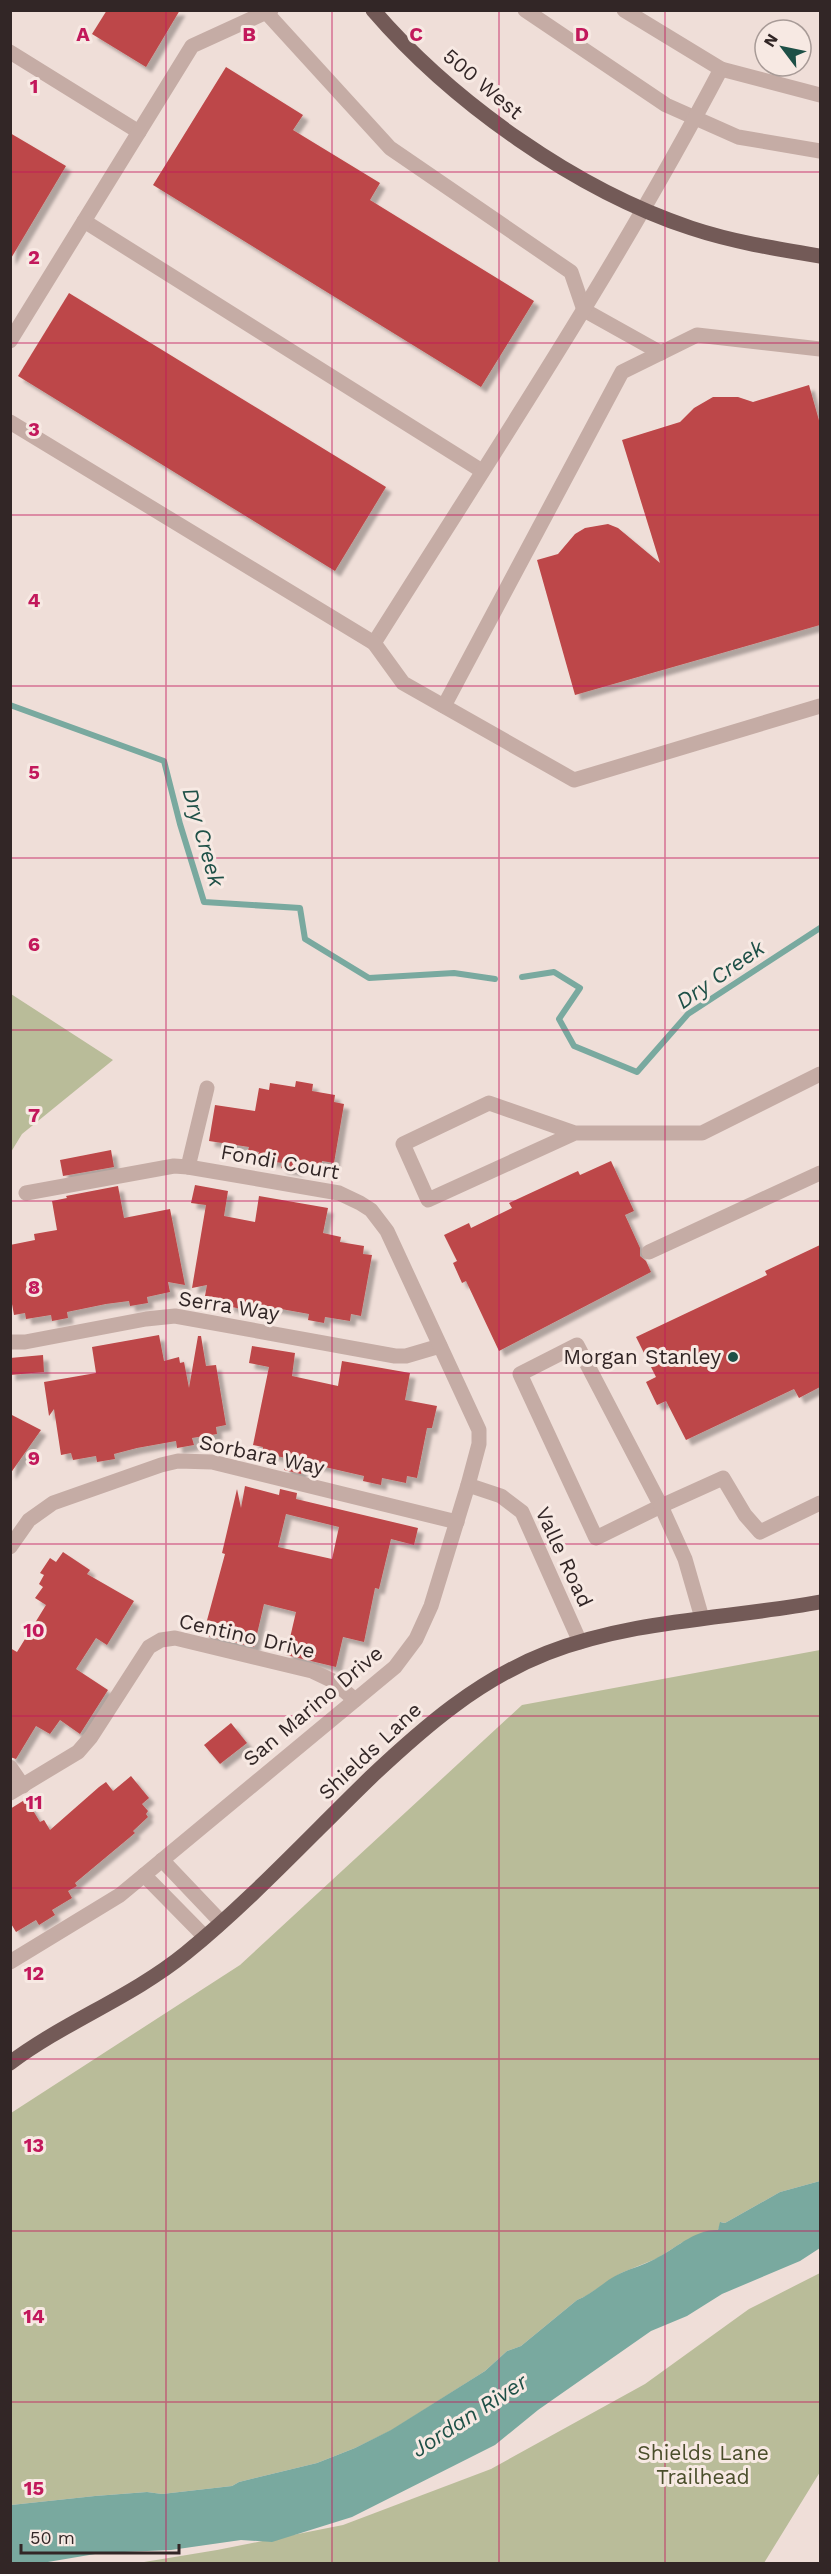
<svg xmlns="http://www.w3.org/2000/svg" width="831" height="2574" viewBox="0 0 831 2574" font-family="'Work Sans',sans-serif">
<defs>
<filter id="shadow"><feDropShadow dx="5.5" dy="5.5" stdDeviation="1.5" flood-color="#0004"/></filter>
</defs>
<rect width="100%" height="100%" fill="#efded8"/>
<g fill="#b9bc99">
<polygon points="11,994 113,1060 22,1134 11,1152"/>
<polygon points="820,1650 820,2181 780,2192 725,2223 721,2222 718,2230 681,2243 658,2258 621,2273 586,2296 577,2300 521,2346 507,2351 485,2371 392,2430 355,2448 317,2463 239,2482 232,2486 162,2494 147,2492 95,2496 11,2505 11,2113 240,1965 522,1705"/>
<polygon points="820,2273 820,2472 764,2563 132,2564 217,2550 343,2525 491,2469 645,2384 749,2309"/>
</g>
<path fill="#79a99f" d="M 820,2181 L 820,2248 L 800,2261 L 722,2294 L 687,2316 L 651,2331 L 538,2410 L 495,2445 L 352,2517 L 272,2542 L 241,2540 L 171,2550 L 101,2553 L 42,2563 L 11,2563 L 11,2505 L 95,2496 L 147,2492 L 162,2494 L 232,2486 L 239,2482 L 317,2463 L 355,2448 L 391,2430 L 485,2371 L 507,2351 L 521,2346 L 577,2300 C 593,2294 605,2280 621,2273 C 632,2268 644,2265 655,2259 C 675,2249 695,2229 718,2230 L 720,2222 L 725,2223 L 780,2192 Z"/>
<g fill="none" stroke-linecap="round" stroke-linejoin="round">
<g stroke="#79a99f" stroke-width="6">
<polyline points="10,705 164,761 180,824 204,902 300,908 305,939 369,978 454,973 495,979"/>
<polyline points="522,977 554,972 580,988 559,1019 574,1046 637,1072 688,1014 820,928"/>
</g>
</g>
<g fill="#bd4748" fill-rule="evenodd" filter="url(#shadow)">
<polygon points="107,10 180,10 146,67 92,34"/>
<polygon points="226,67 303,115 293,130 380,183 370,200 534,301 481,387 153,185"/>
<polygon points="10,133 66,166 10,260"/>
<polygon points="69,293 386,487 335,571 18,376"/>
<polygon points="809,385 820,424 820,625 575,695 537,560 558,554 575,534 585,528 608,524 618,528 660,563 622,440 680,422 694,408 713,397 738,397 753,402"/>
<polygon points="296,1081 313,1084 312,1091 335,1095 334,1102 344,1104 334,1163 322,1161 321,1167 299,1163 298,1171 281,1168 282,1163 257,1159 259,1152 248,1150 249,1147 209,1141 215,1105 255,1111 259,1088 269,1090 270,1083 295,1087"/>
<polygon points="111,1150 114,1167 63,1176 60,1160"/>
<polygon points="611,1161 634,1211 625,1215 640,1248 640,1256 646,1261 651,1272 499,1351 466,1281 462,1283 453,1263 457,1261 444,1235 469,1223 471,1228 512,1208 509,1203 578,1171 580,1175"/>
<polygon points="195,1185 228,1191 224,1216 255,1222 259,1196 328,1208 323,1233 341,1237 340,1242 364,1246 363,1254 372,1255 361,1316 351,1314 350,1321 325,1317 324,1323 308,1320 309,1314 270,1307 246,1304 245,1310 228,1306 229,1300 205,1296 207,1285 192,1288 206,1205 191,1203"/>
<polygon points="118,1186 124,1218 170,1209 185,1285 168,1282 170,1292 147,1297 148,1303 130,1306 129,1301 106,1304 67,1312 68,1318 52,1321 51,1315 26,1319 25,1313 14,1315 10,1293 10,1245 35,1240 34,1234 57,1230 52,1201 67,1198 66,1196"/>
<polygon points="820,1245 820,1387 799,1398 794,1389 686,1440 666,1401 657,1405 646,1382 656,1377 636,1337 767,1275 765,1271"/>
<polygon points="159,1335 164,1361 179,1357 180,1363 184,1362 189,1388 198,1336 201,1336 206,1366 216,1365 226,1425 216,1427 217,1434 192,1438 194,1445 177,1448 176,1441 137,1448 114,1454 115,1459 97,1462 96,1456 73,1460 71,1453 61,1455 54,1409 49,1416 44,1382 96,1373 92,1347"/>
<polygon points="252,1346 295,1353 292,1376 338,1386 342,1361 410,1373 405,1400 437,1406 432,1428 427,1428 417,1478 407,1476 406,1483 382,1478 381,1485 363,1481 364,1476 303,1462 301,1474 284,1470 286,1458 262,1453 263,1447 253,1445 269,1367 249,1363"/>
<polygon points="43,1355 44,1372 10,1375 10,1358"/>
<polygon points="10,1414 41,1430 10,1474"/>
<path d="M 245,1486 L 279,1495 L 280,1489 L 297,1493 L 296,1499 L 418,1528 L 414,1545 L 391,1539 L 379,1589 L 375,1588 L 364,1642 L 343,1637 L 336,1667 L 286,1655 L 296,1612 L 264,1604 L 254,1647 L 203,1635 L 225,1554 L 222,1553 L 237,1489 L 241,1508 ZM 286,1514 L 339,1527 L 332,1559 L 278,1547 Z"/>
<polygon points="63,1552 90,1570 87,1574 134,1601 107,1645 96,1638 76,1669 108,1690 80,1734 60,1720 50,1734 36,1726 16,1759 10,1757 10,1648 17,1652 46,1605 35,1598 43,1587 39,1584 44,1575 40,1573 50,1558 56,1562"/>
<polygon points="231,1723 247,1743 220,1764 204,1745"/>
<polygon points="131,1776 149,1798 142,1804 148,1811 146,1814 148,1817 133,1831 135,1833 75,1883 77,1886 68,1891 72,1898 52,1910 55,1915 39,1925 36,1920 16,1932 10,1922 10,1809 26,1799 40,1822 44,1820 50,1830 99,1787 106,1782 113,1791"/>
</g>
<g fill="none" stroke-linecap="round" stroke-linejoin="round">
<g stroke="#c5aca5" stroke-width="15">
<polyline points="264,10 390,148 571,272 584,310 661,353"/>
<polyline points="525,10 666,105 738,137 820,151"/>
<polyline points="10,52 139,132"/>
<polyline points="721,69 820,95"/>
<polyline points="84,221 482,471"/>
<polyline points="10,341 192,46 271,10"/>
<path d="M 10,422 L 374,643 C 493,454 617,267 721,69 L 624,10"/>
<polyline points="374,643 403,683 574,780 820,706"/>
<polyline points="444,706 622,372 697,335 820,349"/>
<polyline points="575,1133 489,1103 403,1144 428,1200 575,1133 702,1133 820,1074"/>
<polyline points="188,1167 207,1088"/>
<polyline points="649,1252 820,1173"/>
<polyline points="10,1342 25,1342 146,1319 175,1316 395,1356 406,1356 440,1346"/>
<polygon points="577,1345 661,1506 596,1538 520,1374"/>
<polyline points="468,1485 501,1496 522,1512 580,1642"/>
<polyline points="10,1547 29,1520 53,1503 161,1465 178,1461 212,1462 457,1522"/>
<polyline points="702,1618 685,1559 661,1506 723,1478 745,1515 760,1532 820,1503"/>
<polyline points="10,1767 23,1786"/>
<polyline points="10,1793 78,1752 91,1737 149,1647 161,1640 175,1638 312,1671 333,1681 355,1700"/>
<polyline points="162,1860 221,1922"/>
<polyline points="144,1875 205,1937"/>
<polyline points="10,1962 120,1895 395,1667 416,1639 431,1606 468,1485 479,1444 479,1430 387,1231 371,1210 360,1203 339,1193 188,1167 174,1166 26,1193"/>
</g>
<g stroke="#735a57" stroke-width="15">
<path d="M 373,10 C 452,102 576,190 691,228 C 733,242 777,249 820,256"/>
<path d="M 10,2063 C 66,2021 132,1997 186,1953 C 250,1901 311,1835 371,1777 C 424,1727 478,1680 547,1653 C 635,1619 729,1619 820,1602"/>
</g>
</g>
<path fill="none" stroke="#c2185b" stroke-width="1.5" stroke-opacity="0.55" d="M 166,10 L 166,2564M 332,10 L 332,2564M 499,10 L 499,2564M 665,10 L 665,2564M 10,172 L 820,172M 10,343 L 820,343M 10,515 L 820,515M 10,686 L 820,686M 10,858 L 820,858M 10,1030 L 820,1030M 10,1201 L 820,1201M 10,1373 L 820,1373M 10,1544 L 820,1544M 10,1716 L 820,1716M 10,1888 L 820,1888M 10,2059 L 820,2059M 10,2231 L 820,2231M 10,2402 L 820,2402"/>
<circle fill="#1e5047" stroke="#f7e9e3" stroke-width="2" cx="733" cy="1357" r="6"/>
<g text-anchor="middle" stroke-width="6" stroke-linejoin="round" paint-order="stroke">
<g font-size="21" fill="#322626" stroke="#f7e9e3">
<text transform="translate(483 84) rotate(40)" y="7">500 West</text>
<text transform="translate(280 1162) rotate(10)" y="7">Fondi Court</text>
<text transform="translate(229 1306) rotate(9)" y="7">Serra Way</text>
<text transform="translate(262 1455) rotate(12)" y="7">Sorbara Way</text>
<text transform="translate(564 1557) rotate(65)" y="7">Valle Road</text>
<text transform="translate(247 1636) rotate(13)" y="7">Centino Drive</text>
<text transform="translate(313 1706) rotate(-40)" y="7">San Marino Drive</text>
<text transform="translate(370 1751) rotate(-43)" y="7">Shields Lane</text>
</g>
<g font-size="21" fill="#322626" stroke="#f7e9e3" text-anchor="end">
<text x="721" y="1364">Morgan Stanley</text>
</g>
<g font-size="21" fill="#4a4e2b" stroke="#f7e9e3">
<text x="703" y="2460">Shields Lane<tspan x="703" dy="24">Trailhead</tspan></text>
</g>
<g font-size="22" font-style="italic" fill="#1e5047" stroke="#f7e9e3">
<text transform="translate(204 837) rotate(74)" y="8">Dry Creek</text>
<text transform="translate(720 974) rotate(-35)" y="8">Dry Creek</text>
<text transform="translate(469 2415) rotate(-33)" y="8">Jordan River</text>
</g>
</g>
<g font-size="20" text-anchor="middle" font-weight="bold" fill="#c2185b" stroke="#f7e9e3" stroke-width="6" stroke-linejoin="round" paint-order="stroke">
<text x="83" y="41">A</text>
<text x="249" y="41">B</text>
<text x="416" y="41">C</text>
<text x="582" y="41">D</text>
<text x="34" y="93">1</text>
<text x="34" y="264">2</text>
<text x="34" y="436">3</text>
<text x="34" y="607">4</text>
<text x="34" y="779">5</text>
<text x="34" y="951">6</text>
<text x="34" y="1122">7</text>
<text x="34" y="1294">8</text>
<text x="34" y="1465">9</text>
<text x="34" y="1637">10</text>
<text x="34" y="1809">11</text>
<text x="34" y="1980">12</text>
<text x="34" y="2152">13</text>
<text x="34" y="2323">14</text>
<text x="34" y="2495">15</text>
</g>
<rect width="831" height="2574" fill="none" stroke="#322626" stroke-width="24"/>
<g transform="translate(783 48) rotate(302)"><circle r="28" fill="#f7e9e3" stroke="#a89b97" stroke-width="1.5"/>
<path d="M0-4.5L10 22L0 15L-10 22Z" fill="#1e5047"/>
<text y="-9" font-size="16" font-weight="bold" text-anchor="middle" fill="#322626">N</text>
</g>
<path d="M21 2544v9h158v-9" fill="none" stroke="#322626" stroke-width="3"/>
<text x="30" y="2544" font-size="18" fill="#322626" stroke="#f7e9e3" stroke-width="4.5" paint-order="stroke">50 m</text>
</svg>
